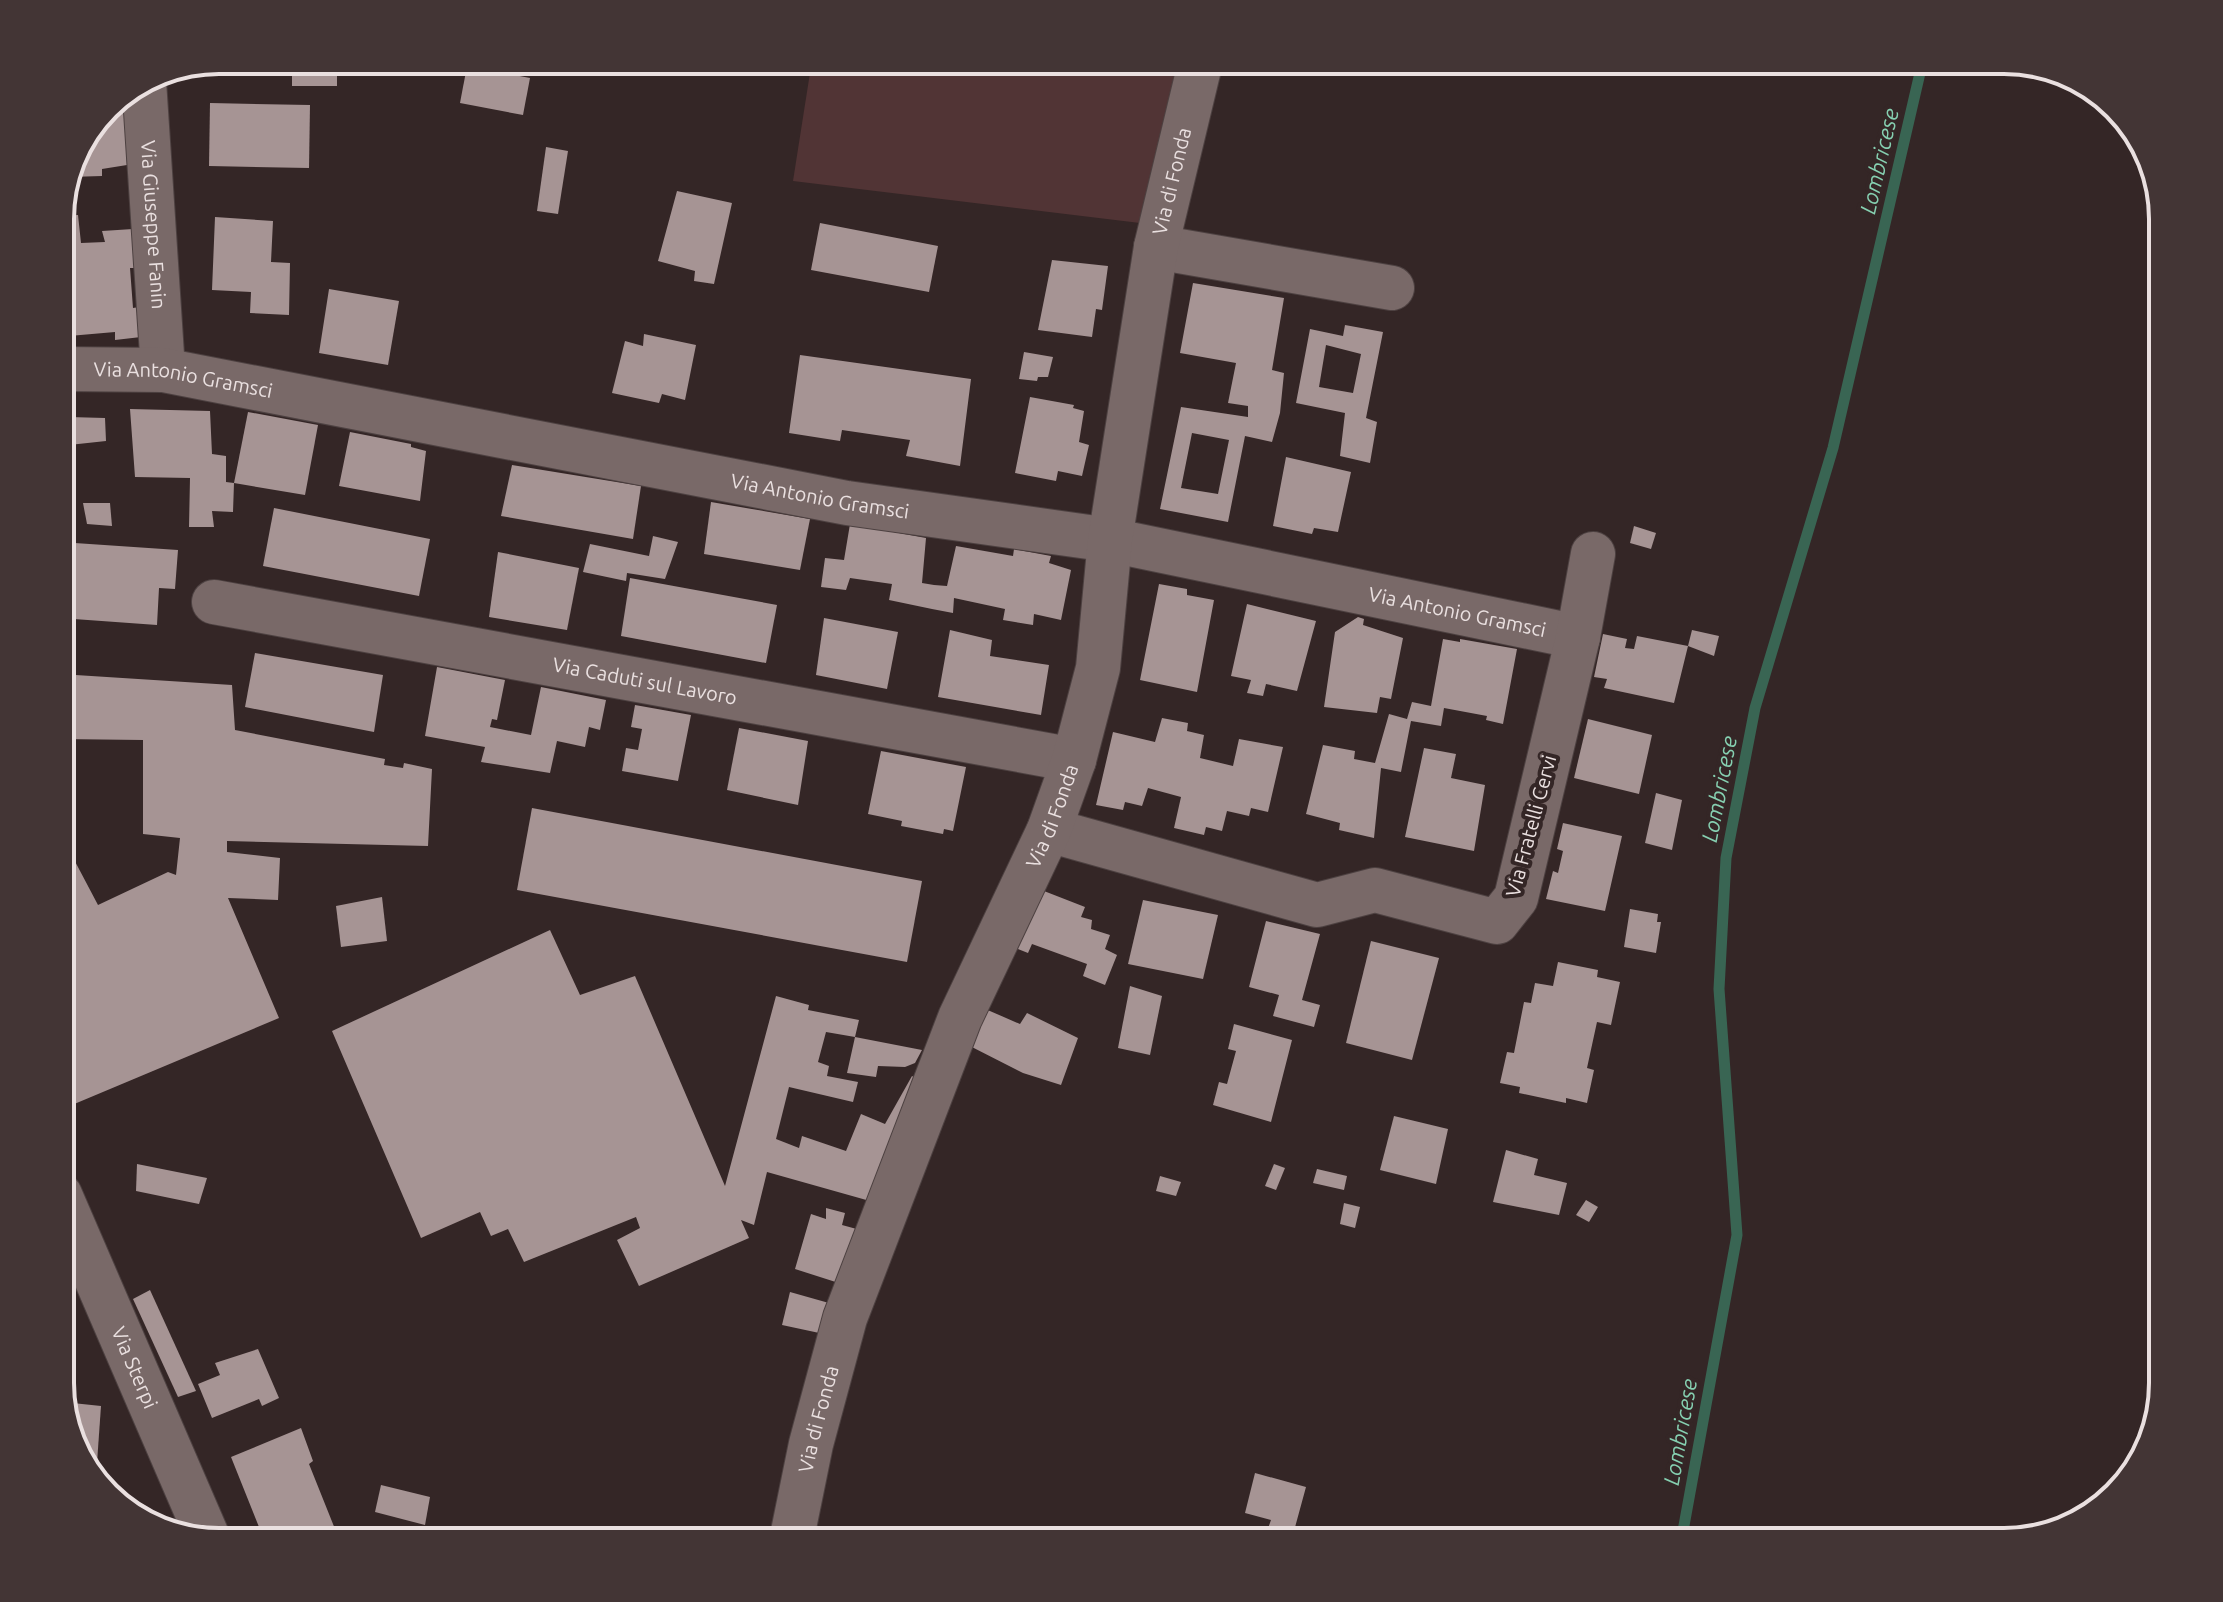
<svg xmlns="http://www.w3.org/2000/svg" width="2223" height="1602" viewBox="0 0 2223 1602" font-family="Ubuntu,sans-serif">
<rect width="100%" height="100%" fill="#342626"/>
<polygon fill="#513435" points="812,60 1182,60 1140,223 793,181"/>
<g fill="none" stroke-linecap="round" stroke-linejoin="round">
<polyline stroke="#396553" stroke-width="11" points="1681,1542 1737,1235 1719,989 1726,858 1755,708 1833,448 1923,60"/>
</g>
<g fill="#a69494" fill-rule="evenodd">
<polygon points="219,60 230,60 231,76 174,75 173,69"/>
<rect x="292" y="60" width="45" height="26"/>
<polygon points="782,60 807,60 806,67"/>
<polygon points="467,66 530,78 523,115 460,103"/>
<polygon points="124,94 127,165 102,169 102,176 69,177 77,148 114,100"/>
<polygon points="210,103 310,105 309,168 209,166"/>
<polygon points="546,147 568,151 558,214 537,211"/>
<polygon points="677,191 732,203 714,284 694,281 695,271 658,261"/>
<polygon points="78,215 81,243 105,242 102,231 133,229 136,268 130,268 133,308 139,307 141,337 115,340 115,332 69,336 60,269 60,216"/>
<polygon points="215,217 273,221 271,262 290,263 289,315 250,313 251,292 212,290"/>
<polygon points="820,223 938,246 929,292 811,270"/>
<polygon points="1052,260 1108,266 1102,310 1096,309 1092,337 1038,330"/>
<path d="M 1193,283 L 1284,298 L 1272,370 L 1284,373 L 1280,413 L 1272,442 L 1245,436 L 1228,522 L 1160,509 L 1181,407 L 1248,417 L 1248,406 L 1228,403 L 1236,363 L 1180,353 ZM 1192,433 L 1229,440 L 1218,494 L 1181,488 Z"/>
<polygon points="329,289 399,301 388,365 319,353"/>
<path d="M 1345,325 L 1383,332 L 1366,418 L 1377,422 L 1370,463 L 1340,456 L 1345,413 L 1296,403 L 1310,329 L 1343,336 ZM 1326,345 L 1361,354 L 1353,393 L 1319,387 Z"/>
<polygon points="644,334 696,345 685,400 662,394 659,403 612,393 625,341 643,346"/>
<polygon points="1024,352 1053,357 1048,377 1038,377 1037,381 1019,379"/>
<polygon points="800,355 971,379 960,466 906,456 910,440 842,430 840,441 789,433"/>
<polygon points="1030,397 1074,405 1073,408 1084,411 1079,442 1089,445 1082,476 1058,471 1056,481 1015,473"/>
<polygon points="130,409 210,411 212,454 226,456 226,482 234,483 233,512 212,511 214,527 189,527 190,478 135,477"/>
<polygon points="60,410 69,411 69,417 105,418 106,441 69,445 66,474 60,474"/>
<polygon points="248,412 318,425 305,495 234,483"/>
<polygon points="350,432 411,444 411,447 426,451 420,501 339,486"/>
<polygon points="1286,457 1351,472 1338,532 1314,528 1312,534 1273,526"/>
<polygon points="512,465 641,486 633,539 501,516"/>
<polygon points="711,502 810,519 800,570 704,554"/>
<polygon points="83,503 110,503 112,526 87,524"/>
<polygon points="274,508 430,539 419,596 263,566"/>
<polygon points="850,524 926,538 922,583 934,585 947,586 956,546 1013,556 1014,549 1051,556 1049,563 1071,570 1061,620 1034,614 1033,625 1003,620 1005,609 954,598 953,613 932,609 889,600 892,584 850,578 846,590 821,587 825,558 844,560"/>
<polygon points="1634,526 1656,533 1651,549 1630,543"/>
<polygon points="653,536 678,542 665,579 627,573 626,581 583,572 590,544 649,556"/>
<polygon points="60,542 178,550 175,589 159,588 157,625 60,618"/>
<polygon points="498,552 579,568 567,630 489,617"/>
<polygon points="630,578 777,605 766,663 621,636"/>
<polygon points="1159,584 1187,589 1187,595 1214,600 1197,692 1140,680"/>
<polygon points="1247,604 1316,621 1297,691 1266,684 1263,696 1247,693 1251,680 1231,676"/>
<polygon points="1358,617 1364,619 1363,625 1403,638 1391,699 1380,697 1377,713 1324,707 1335,632"/>
<polygon points="824,618 898,632 887,689 816,675"/>
<polygon points="950,630 992,640 990,656 1049,665 1041,715 938,697"/>
<polygon points="1692,630 1719,636 1714,656 1688,646"/>
<polygon points="1603,634 1627,639 1625,648 1634,649 1637,636 1688,646 1674,703 1604,688 1607,679 1594,677"/>
<polygon points="1443,639 1460,642 1460,639 1517,649 1503,724 1486,720 1487,716 1444,708 1441,726 1411,721 1401,772 1381,768 1374,838 1339,830 1340,823 1306,814 1323,745 1355,751 1354,759 1375,763 1389,714 1407,719 1412,702 1431,706"/>
<polygon points="255,653 383,675 374,732 245,707"/>
<polygon points="437,667 505,680 497,720 492,719 490,727 531,735 541,687 606,700 600,730 589,727 585,747 557,741 550,773 481,762 485,747 425,736"/>
<polygon points="60,674 232,685 235,730 385,759 384,765 403,768 404,763 432,769 428,846 227,841 227,852 280,858 278,900 228,898 279,1018 60,1110 60,833 98,905 168,872 176,875 180,838 143,834 143,740 60,739"/>
<polygon points="635,705 691,715 678,781 622,771 626,748 638,750 642,729 631,727"/>
<polygon points="1162,718 1188,723 1187,731 1204,735 1200,758 1233,766 1239,739 1283,747 1268,812 1251,808 1249,816 1227,811 1222,831 1206,827 1204,835 1174,828 1181,797 1148,788 1142,806 1125,802 1123,810 1096,805 1113,732 1155,742"/>
<polygon points="1588,719 1652,735 1639,794 1574,778"/>
<polygon points="739,728 808,741 798,805 727,790"/>
<polygon points="1424,748 1456,754 1451,778 1485,785 1474,851 1405,837"/>
<polygon points="881,751 966,767 953,831 944,829 943,834 901,826 902,821 868,814"/>
<polygon points="1656,793 1682,800 1672,850 1645,843"/>
<polygon points="532,808 922,881 907,962 517,890"/>
<polygon points="1563,823 1622,836 1605,911 1546,899 1553,871 1558,873 1563,851 1557,849"/>
<polygon points="1026,884 1085,907 1081,917 1092,920 1091,929 1110,935 1105,949 1117,955 1105,985 1083,976 1087,964 1032,944 1028,953 1008,945"/>
<polygon points="382,897 387,941 341,947 336,906"/>
<polygon points="1143,900 1218,915 1203,979 1128,964"/>
<polygon points="1630,909 1658,914 1657,922 1661,922 1656,953 1624,947"/>
<polygon points="1266,921 1320,934 1302,1000 1320,1005 1314,1027 1273,1016 1279,995 1249,987"/>
<polygon points="550,930 580,995 635,976 725,1186 776,996 809,1005 808,1010 859,1020 855,1037 922,1050 915,1063 905,1067 878,1066 876,1077 847,1073 855,1037 826,1032 818,1062 829,1066 827,1076 858,1082 853,1102 789,1087 776,1139 799,1148 802,1136 846,1151 861,1114 885,1124 912,1076 924,1083 877,1203 767,1172 754,1225 741,1220 749,1238 639,1286 617,1240 640,1228 636,1217 524,1262 508,1229 491,1236 480,1212 421,1238 332,1031"/>
<polygon points="1371,941 1439,958 1412,1060 1346,1043"/>
<polygon points="1558,962 1598,970 1597,977 1620,982 1611,1025 1597,1022 1587,1068 1594,1070 1587,1103 1566,1098 1566,1103 1519,1093 1520,1087 1500,1083 1507,1052 1514,1053 1524,1002 1531,1003 1535,983 1553,986"/>
<polygon points="1130,986 1162,996 1150,1055 1118,1048"/>
<polygon points="976,1005 1020,1024 1027,1013 1078,1038 1061,1085 1023,1073 964,1043"/>
<polygon points="1234,1024 1292,1040 1271,1122 1213,1105 1219,1082 1227,1084 1236,1051 1228,1049"/>
<polygon points="1394,1116 1448,1129 1436,1184 1380,1170"/>
<polygon points="1506,1150 1538,1159 1534,1175 1567,1183 1559,1215 1493,1202"/>
<polygon points="137,1164 207,1178 199,1204 136,1191"/>
<polygon points="1274,1164 1285,1168 1276,1190 1265,1186"/>
<polygon points="1317,1169 1347,1176 1344,1190 1313,1183"/>
<polygon points="1160,1176 1181,1182 1176,1196 1156,1191"/>
<polygon points="1586,1200 1598,1207 1589,1222 1576,1215"/>
<polygon points="1344,1203 1360,1207 1355,1228 1340,1224"/>
<polygon points="826,1208 845,1213 842,1225 864,1231 845,1285 795,1269 811,1214 826,1219"/>
<polygon points="150,1290 196,1391 178,1397 133,1299"/>
<polygon points="790,1292 836,1305 824,1334 782,1325"/>
<polygon points="60,1320 71,1350 60,1354"/>
<polygon points="258,1349 279,1398 262,1406 259,1399 212,1418 198,1384 220,1375 215,1363"/>
<polygon points="63,1402 101,1406 96,1477 77,1454"/>
<polygon points="301,1428 313,1461 309,1464 335,1529 305,1542 265,1542 231,1457"/>
<polygon points="1255,1473 1306,1487 1291,1542 1265,1537 1271,1520 1245,1513"/>
<polygon points="381,1485 430,1497 425,1525 375,1512"/>
</g>
<g fill="none" stroke-linecap="round" stroke-linejoin="round">
<g stroke="#4d4141" stroke-width="46">
<g id="minor">
<path id="s1" d="M 144,81 L 163,370"/>
<polyline points="1156,247 1392,288"/>
<path id="s2" d="M 60,369 L 163,370 L 847,503 L 1110,540 L 1578,637"/>
<path id="s3" d="M 214,602 L 1074,760"/>
<polyline points="1049,830 1317,905 1375,890 1497,922 1516,898 1578,637 1593,554"/>
<path id="s4" d="M 60,1195 L 208,1538"/>
<path id="s5" d="M 791,1542 L 811,1444 L 845,1318 L 960,1018 L 1049,830 L 1074,760 L 1098,668 L 1110,540 L 1156,247 L 1201,60"/>
</g>
</g>
<use href="#minor" stroke="#796968" stroke-width="44"/>
</g>
<g text-anchor="middle" stroke-width="8" stroke-linejoin="round" paint-order="stroke">
<g font-size="20" fill="#eae0e0" stroke="#342626">
<text dy="7" stroke="none"><textPath href="#s5" startOffset="1422">Via di Fonda</textPath></text>
<text dy="7" stroke="none"><textPath href="#s1" startOffset="144">Via Giuseppe Fanin</textPath></text>
<text dy="7" stroke="none"><textPath href="#s2" startOffset="124">Via Antonio Gramsci</textPath></text>
<text dy="7" stroke="none"><textPath href="#s2" startOffset="772">Via Antonio Gramsci</textPath></text>
<text dy="7" stroke="none"><textPath href="#s2" startOffset="1420">Via Antonio Gramsci</textPath></text>
<text dy="7" stroke="none"><textPath href="#s3" startOffset="438">Via Caduti sul Lavoro</textPath></text>
<text dy="7" stroke="none"><textPath href="#s5" startOffset="774">Via di Fonda</textPath></text>
<text transform="translate(1531 826) rotate(-75)" y="7">Via Fratelli Cervi</text>
<text dy="7" stroke="none"><textPath href="#s4" startOffset="188">Via Sterpi</textPath></text>
<text dy="7" stroke="none"><textPath href="#s5" startOffset="126">Via di Fonda</textPath></text>
</g>
<g font-size="22" font-style="italic" fill="#86d0b1" stroke="#342626">
<text transform="translate(1879 161) rotate(-77)" y="8">Lombricese</text>
<text transform="translate(1719 789) rotate(-79)" y="8">Lombricese</text>
<text transform="translate(1680 1432) rotate(-80)" y="8">Lombricese</text>
</g>
</g>
<path d="M0 0H2223V1602H0ZM219 74H2004A145 145 0 0 1 2149 219V1383A145 145 0 0 1 2004 1528H219A145 145 0 0 1 74 1383V219A145 145 0 0 1 219 74Z" fill="#433535" fill-rule="evenodd"/>
<path fill="none" stroke="#eae0e0" stroke-width="4" d="M219 74H2004A145 145 0 0 1 2149 219V1383A145 145 0 0 1 2004 1528H219A145 145 0 0 1 74 1383V219A145 145 0 0 1 219 74Z"/>
</svg>
